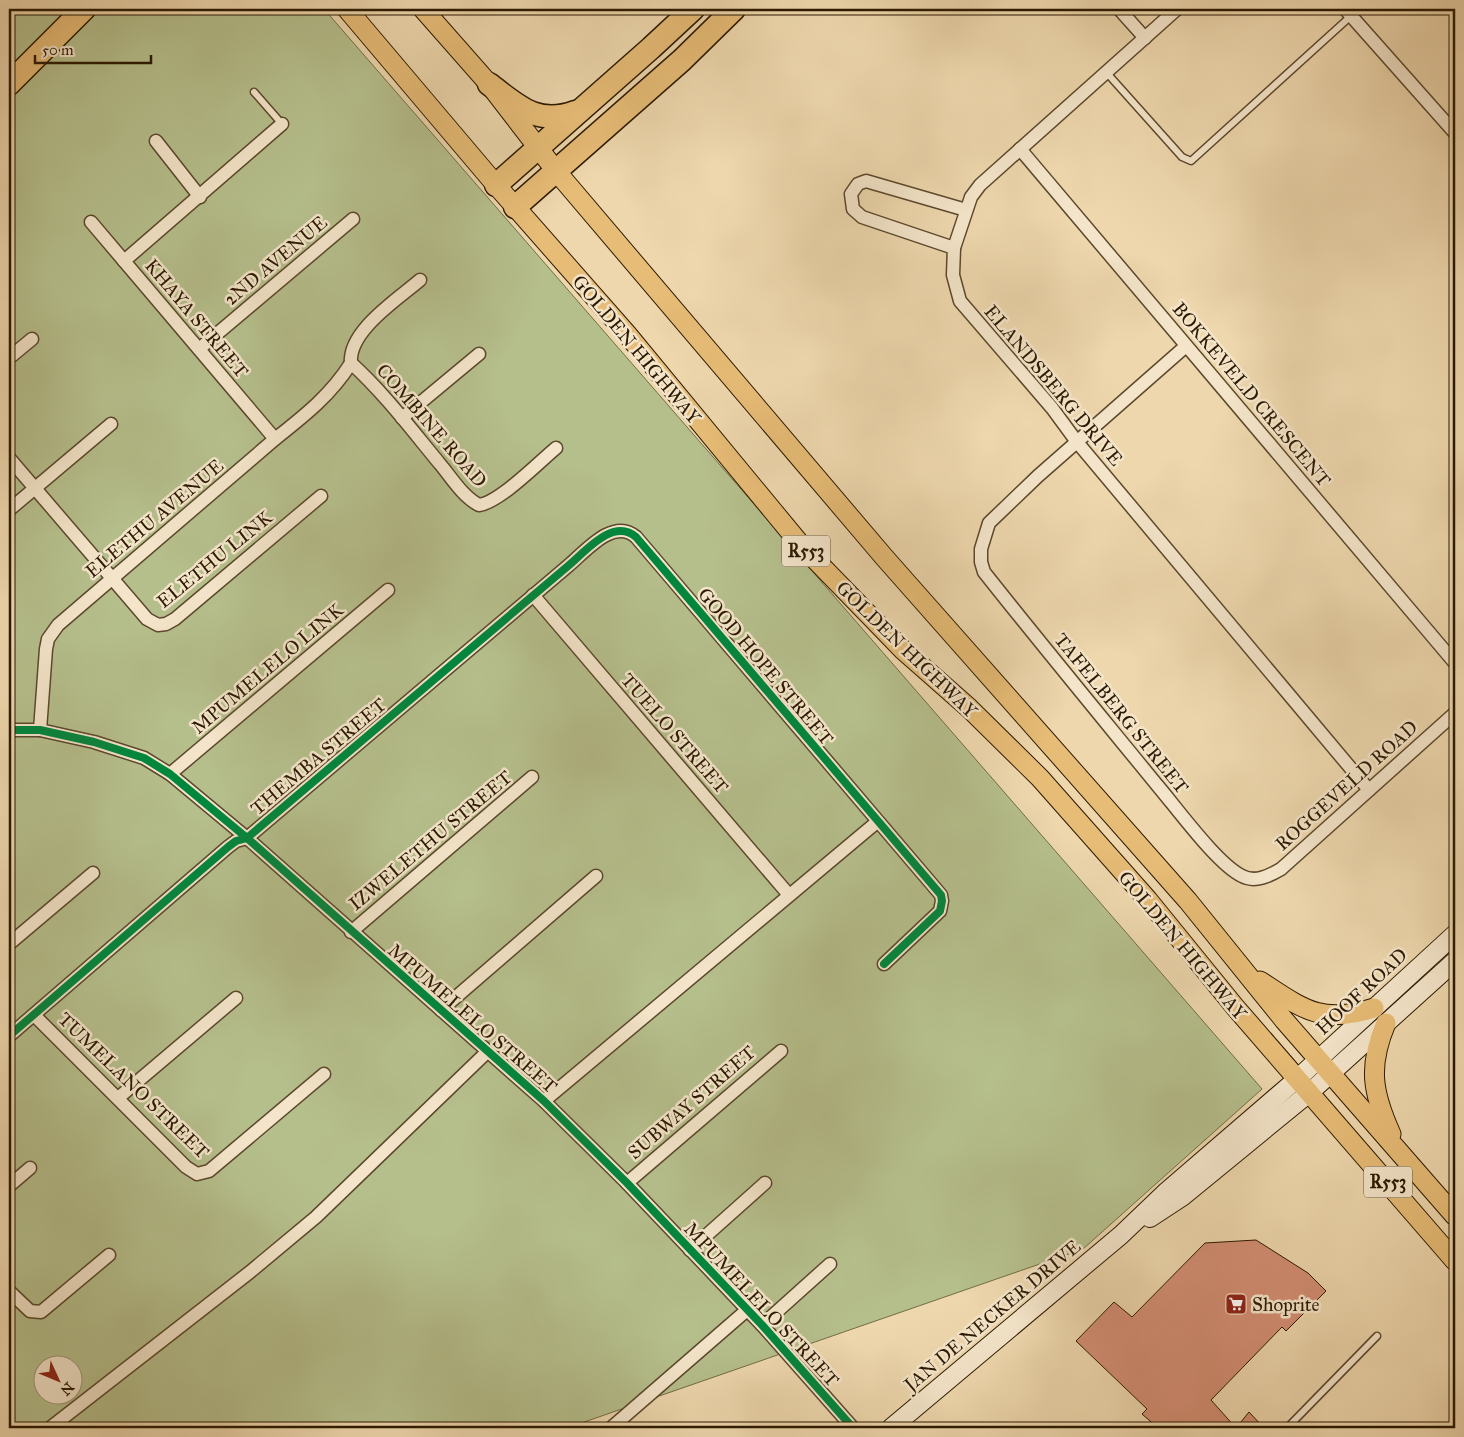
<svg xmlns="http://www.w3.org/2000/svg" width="1464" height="1437" viewBox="0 0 1464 1437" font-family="'IM FELL Great Primer',serif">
<rect width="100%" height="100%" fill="#eed7ad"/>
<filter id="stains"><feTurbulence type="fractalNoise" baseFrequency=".004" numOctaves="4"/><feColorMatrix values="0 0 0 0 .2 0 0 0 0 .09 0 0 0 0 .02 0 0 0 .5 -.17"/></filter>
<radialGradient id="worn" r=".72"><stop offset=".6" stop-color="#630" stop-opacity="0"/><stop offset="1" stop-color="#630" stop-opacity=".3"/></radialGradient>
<path fill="#b5bf8c" stroke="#706c46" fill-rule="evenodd" d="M 9,9 L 324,9 L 1262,1089 L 1083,1249 L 567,1428 L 9,1428 ZM 42,1364 L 72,1364 L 72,1394 L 42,1394 Z"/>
<polygon fill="#d38e74" stroke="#2b1901" points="1256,1240 1308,1273 1326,1291 1286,1331 1282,1327 1211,1400 1236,1428 1249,1412 1264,1428 1158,1428 1142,1414 1147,1409 1076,1341 1114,1302 1132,1317 1205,1243"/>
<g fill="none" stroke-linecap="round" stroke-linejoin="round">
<g stroke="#5c482c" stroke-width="9">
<g id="lane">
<polyline points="1106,72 1182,157 1191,161 1351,16"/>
<polyline points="254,92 282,124"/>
<polyline points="1287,1428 1377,1336"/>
</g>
</g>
<g stroke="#5c482c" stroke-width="15">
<g id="street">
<polyline points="1119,9 1145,38"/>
<polyline points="1177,9 980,185 971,197 954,248 953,275 960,301 1052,408 1077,442 1369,790"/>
<polyline points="1345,9 1455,133"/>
<polyline points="156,141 200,197"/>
<polyline points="1020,149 1455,663"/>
<polyline points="91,222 275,439"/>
<polyline points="954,248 862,217 853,209 851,194 858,184 866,181 966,210"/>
<polyline points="124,261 282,124"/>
<path d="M 1186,346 L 1038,476 L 989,523 L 981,549 L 981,562 L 984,572 C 1041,644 1099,714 1157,785 C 1176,807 1217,864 1242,876 C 1255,883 1269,876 1281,869 L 1455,713"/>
<polyline points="199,349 353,219"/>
<polyline points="9,358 32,339"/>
<path d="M 351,363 C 384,393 411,429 440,464 C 451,477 463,497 479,505 C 500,502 538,463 556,448"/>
<path d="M 351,363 C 348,331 398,299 420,280"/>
<polyline points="402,418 479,354"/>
<polyline points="9,458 147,619 158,625 166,624 175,619 321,496"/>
<polyline points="9,510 111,424"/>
<polyline points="533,595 789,895"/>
<polyline points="9,730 40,730 94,742 144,758 170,774 247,838 544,1101 627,1183 762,1325 853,1428"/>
<path d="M 40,730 L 46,649 L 48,639 L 58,625 L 275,439 C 304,416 331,395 351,363"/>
<polyline points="170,774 388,590"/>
<polyline points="351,932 532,777"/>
<polyline points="9,944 93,873"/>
<polyline points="441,1010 596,876"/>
<polyline points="34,1015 186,1167 197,1174 209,1171 324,1074"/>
<path d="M 9,1036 L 228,847 L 236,841 L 247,838 L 568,566 C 585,552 613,517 636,537 L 941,895 L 942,901 L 940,911 L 884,964"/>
<polyline points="118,1098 236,998"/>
<polyline points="544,1101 877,822"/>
<polyline points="627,1183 781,1051"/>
<polyline points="9,1186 30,1168"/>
<polyline points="690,1250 765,1183"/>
<polyline points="9,1291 30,1311 41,1312 109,1255"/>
<polyline points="762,1325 830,1264"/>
<polyline points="50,1428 250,1272 316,1217 487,1052"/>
<polyline points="611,1428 747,1310"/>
</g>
</g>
<g stroke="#2b1901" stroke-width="20">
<g id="secondary">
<polyline points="1150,1218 1182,1197 1309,1093 1455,961"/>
<polyline points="891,1428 1121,1235 1167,1191 1297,1079 1455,934"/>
</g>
</g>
<g stroke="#2b1901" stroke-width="21">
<g id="primary">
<polyline points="347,9 496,185 627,334 801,545 902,649 969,708 1040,778 1148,900 1235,1007 1455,1261"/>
<polyline points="423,9 489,84 556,171 884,557 1188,901 1284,1020 1455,1216"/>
<path d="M 1260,981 C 1303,1009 1321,1025 1374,1008"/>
<path d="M 1386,1023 C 1368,1066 1372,1092 1391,1134"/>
</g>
</g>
<g stroke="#2b1901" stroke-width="25">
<g id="highway">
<polyline points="9,84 84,9"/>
<path d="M 489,84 C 518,106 537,126 575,112"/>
<polyline points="496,185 651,48 693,9"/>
<polyline points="515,207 682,60 734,9"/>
</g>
</g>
<use href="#lane" stroke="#f4e5ca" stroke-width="6"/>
<use href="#street" stroke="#f4e5ca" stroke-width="12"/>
<use href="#secondary" stroke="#f4e5ca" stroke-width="18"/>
<use href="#primary" stroke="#e7bc76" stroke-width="19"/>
<use href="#highway" stroke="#e7bc76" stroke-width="22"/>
<g stroke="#f4e5ca" stroke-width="11">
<g id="cycleway">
<polyline points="9,730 40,730 94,742 144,758 170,774 247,838 544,1101 627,1183 762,1325 853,1428"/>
<path d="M 9,1036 L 228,847 L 236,841 L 247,838 L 568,566 C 585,552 613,517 636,537 L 941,895 L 942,901 L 940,911 L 884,964"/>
</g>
</g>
<use href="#cycleway" stroke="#00873e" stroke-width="8"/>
</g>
<defs>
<g id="supermarket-square" transform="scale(1.125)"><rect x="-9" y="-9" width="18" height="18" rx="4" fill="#8f2418" stroke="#f4e5ca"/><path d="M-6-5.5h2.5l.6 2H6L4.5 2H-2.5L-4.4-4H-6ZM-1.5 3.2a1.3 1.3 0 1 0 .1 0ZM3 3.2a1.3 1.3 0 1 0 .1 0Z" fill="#fff"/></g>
</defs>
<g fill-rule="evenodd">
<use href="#supermarket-square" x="1236" y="1304"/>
</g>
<g text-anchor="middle" stroke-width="5" stroke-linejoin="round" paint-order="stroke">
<g fill="#f4e5ca" stroke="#67563d" stroke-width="1">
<rect x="782" y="535.5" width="48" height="31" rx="4"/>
<rect x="1364" y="1166.5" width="48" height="31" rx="4"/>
</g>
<g font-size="18" font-weight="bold" fill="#2b1901">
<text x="806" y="557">R553</text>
<text x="1388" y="1188">R553</text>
</g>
<g font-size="19" fill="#2b1901" stroke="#f4e5ca">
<text transform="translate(275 260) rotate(-40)" y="7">2ND AVENUE</text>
<text transform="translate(197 318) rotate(50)" y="7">KHAYA STREET</text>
<text transform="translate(637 349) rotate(50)" y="7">GOLDEN HIGHWAY</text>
<text transform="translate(1054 385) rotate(50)" y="7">ELANDSBERG DRIVE</text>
<text transform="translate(1252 394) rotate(50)" y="7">BOKKEVELD CRESCENT</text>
<text transform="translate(432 425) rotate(49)" y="7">COMBINE ROAD</text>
<text transform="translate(154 518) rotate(-40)" y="7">ELETHU AVENUE</text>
<text transform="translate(214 559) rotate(-39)" y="7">ELETHU LINK</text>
<text transform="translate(907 649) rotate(44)" y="7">GOLDEN HIGHWAY</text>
<text transform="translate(766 666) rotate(50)" y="7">GOOD HOPE STREET</text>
<text transform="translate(267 668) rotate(-40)" y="7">MPUMELELO LINK</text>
<text transform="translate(1122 713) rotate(51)" y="7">TAFELBERG STREET</text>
<text transform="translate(675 733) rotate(49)" y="7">TUELO STREET</text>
<text transform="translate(318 756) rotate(-40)" y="7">THEMBA STREET</text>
<text transform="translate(1346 785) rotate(-42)" y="7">ROGGEVELD ROAD</text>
<text transform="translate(430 840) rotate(-40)" y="7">IZWELETHU STREET</text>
<text transform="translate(1183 945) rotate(50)" y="7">GOLDEN HIGHWAY</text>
<text transform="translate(1361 991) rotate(-43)" y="7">HOOF ROAD</text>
<text transform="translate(473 1018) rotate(41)" y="7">MPUMELELO STREET</text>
<text transform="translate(134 1085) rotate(44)" y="7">TUMELANO STREET</text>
<text transform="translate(691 1102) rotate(-41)" y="7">SUBWAY STREET</text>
<text transform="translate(762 1304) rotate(47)" y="7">MPUMELELO STREET</text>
<text transform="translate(992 1315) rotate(-40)" y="7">JAN DE NECKER DRIVE</text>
</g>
<g font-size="19" fill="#2b1901" stroke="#f4e5ca" text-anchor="start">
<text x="1252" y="1311">Shoprite</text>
</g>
</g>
<rect width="1464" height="1437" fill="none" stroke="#eed7ad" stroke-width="30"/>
<rect x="10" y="10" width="1444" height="1417" fill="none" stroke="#2b1901" stroke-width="2.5"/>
<rect x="15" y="15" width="1434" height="1407" fill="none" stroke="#2b1901"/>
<g transform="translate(58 1380) rotate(134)"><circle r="24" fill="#f4e5ca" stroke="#a4937a"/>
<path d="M0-4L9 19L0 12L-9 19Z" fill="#8f2418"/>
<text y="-8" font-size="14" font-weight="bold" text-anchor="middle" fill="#2b1901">N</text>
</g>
<path d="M35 55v8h116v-8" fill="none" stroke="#2b1901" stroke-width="2.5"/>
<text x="42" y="55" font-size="15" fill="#2b1901" stroke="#f4e5ca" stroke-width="4" paint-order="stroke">50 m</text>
<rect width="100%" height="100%" filter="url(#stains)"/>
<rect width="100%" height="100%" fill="url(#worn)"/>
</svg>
